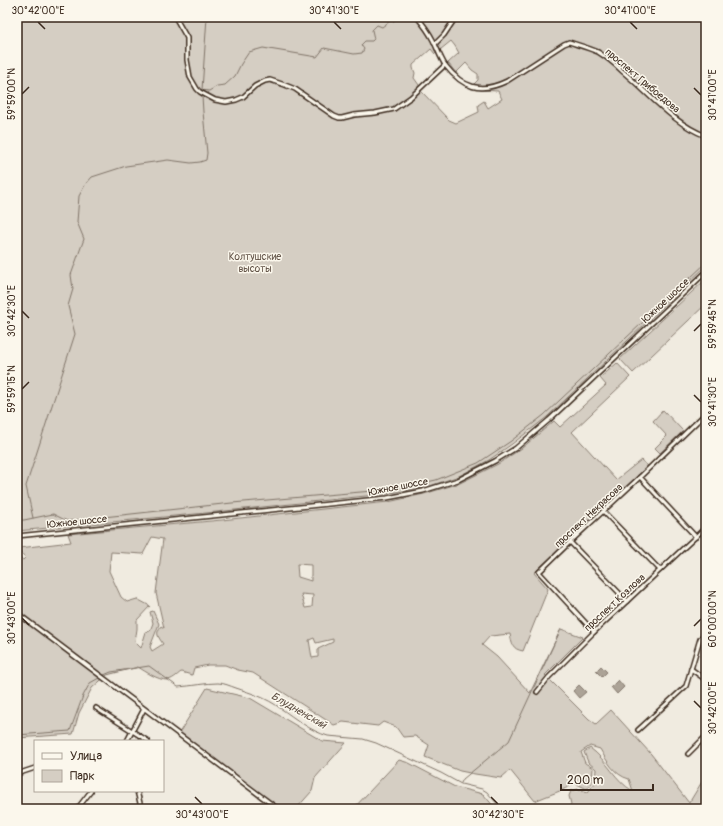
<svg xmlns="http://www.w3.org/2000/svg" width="723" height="826" viewBox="0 0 723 826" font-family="Pangolin,sans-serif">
<rect width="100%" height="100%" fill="#f0ebe0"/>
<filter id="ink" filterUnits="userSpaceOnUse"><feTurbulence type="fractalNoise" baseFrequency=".025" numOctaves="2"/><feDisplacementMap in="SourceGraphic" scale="8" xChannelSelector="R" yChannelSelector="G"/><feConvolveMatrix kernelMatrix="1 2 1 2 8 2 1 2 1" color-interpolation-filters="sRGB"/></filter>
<g filter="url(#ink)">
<g fill="#d5cec3" stroke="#887c70" fill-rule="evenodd">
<path d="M 17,17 L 706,17 L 706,266 L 547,417 L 512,444 L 489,460 L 459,476 L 424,488 L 384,494 L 216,512 L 17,531 ZM 451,41 L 455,46 L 459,53 L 448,63 L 456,73 L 466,63 L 472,70 L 478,74 L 478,80 L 473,85 L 480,90 L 498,91 L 502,99 L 488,108 L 484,101 L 478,105 L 479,112 L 456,123 L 449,120 L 420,90 L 419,85 L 414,78 L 415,73 L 413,68 L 413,65 L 431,49 L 435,54 Z"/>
<polygon points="706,279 706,304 633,373 620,359"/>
<path d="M 617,363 L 630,377 L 572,432 L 616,480 L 641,460 L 648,466 L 534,573 L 548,589 L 523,651 C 512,649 512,644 510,634 L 490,636 L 482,645 L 497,657 L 530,693 L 561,629 L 583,637 L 545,675 L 589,719 L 596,724 L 611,710 L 651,754 L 689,803 L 706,775 L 706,809 L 567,809 L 571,804 L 569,796 L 571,791 L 578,789 L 588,792 L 595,783 L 596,769 L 588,762 L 584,752 L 590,748 C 607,760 615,781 633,791 L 629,779 C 614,775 607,761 600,749 L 590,746 L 581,752 L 585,763 L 593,768 L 592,783 L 587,789 L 575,783 C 563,791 548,795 535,801 L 510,770 L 501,778 L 475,774 L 460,771 L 425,757 L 429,745 L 415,736 L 403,737 L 396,727 L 383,722 L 378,726 L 343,722 L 334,725 L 253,673 L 238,670 L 225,665 L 208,665 L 194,668 L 192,675 L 181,672 C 177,675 172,680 167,680 C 158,680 146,672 138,667 L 107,675 L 92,688 L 79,713 L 73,734 L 17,738 L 17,557 L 23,560 L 26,557 L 20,553 L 19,548 L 71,542 L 68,534 L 222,520 L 388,502 L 424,494 L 460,483 L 498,464 L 522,448 L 554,421 L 560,427 L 606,385 L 600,378 ZM 152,537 L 163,539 L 156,593 L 164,628 L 161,626 C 155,634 158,636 163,644 L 152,651 L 150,647 L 159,624 L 153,611 L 150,612 L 153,623 L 150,631 L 146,632 L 141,648 L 135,642 L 137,629 L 137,620 L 150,606 L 137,599 L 127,602 L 121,597 L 109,571 L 111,552 L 143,554 ZM 297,564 L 311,565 L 311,581 L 298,577 ZM 301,594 L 313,595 L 312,607 L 305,608 ZM 314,638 L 316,643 L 333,639 L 333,642 L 318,649 L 318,657 L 312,658 L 309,640 Z"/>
<polygon points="663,410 683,431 660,453 655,448 667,436 653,421"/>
<polygon points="207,688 250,698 322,741 346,743 315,778 312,791 296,809 281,809 179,733"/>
<polygon points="399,760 409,763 455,787 483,794 496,809 353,809"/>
</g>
<g fill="#aca397" stroke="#7f7367">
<polygon points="601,666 607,672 602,677 596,671"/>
<polygon points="618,680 624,687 617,694 611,687"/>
<polygon points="579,685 586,692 579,698 573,691"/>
</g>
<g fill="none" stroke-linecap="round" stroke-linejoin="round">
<g stroke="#7f7367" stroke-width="1">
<polyline points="202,90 209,91 217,86 225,85 235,76 241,64 249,52 263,48 317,57 324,48 354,54 362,53 364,49 361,45 365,41 372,41 374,39 372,30 377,25 382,27 390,21 394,21 397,17"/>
<polyline points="202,90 207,17"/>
<polyline points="33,518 26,486 75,334 68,306 73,289 71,275 84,239 77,222 79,196 85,185 92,177 126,166 168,160 191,163 200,162 206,160 207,153 203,112 202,96"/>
<polyline points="17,520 24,520 53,514 67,521 232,503 396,489 436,480 478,463 511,441 544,415 706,263"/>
<path d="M 104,675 L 111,672 L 149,666 L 178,687 C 192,686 205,683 218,683 C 224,683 230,686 236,688 C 251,693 267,698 280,708 C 295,718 310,731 328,736 L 363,739 L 376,743 L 441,773 L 461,784 L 482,789 L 487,792 L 501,809"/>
<polyline points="17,735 70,731 83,696 90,683 99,678"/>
<polyline points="461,783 463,779 509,741 560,631"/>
</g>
<g stroke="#3b2a1e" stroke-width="6">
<g id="minor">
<polyline points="175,17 187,38 187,60 190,77 197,89 200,92 215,100 226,102 236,100 243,97 255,86 265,81 270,80 285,85 295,89 334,116 339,118 342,118 354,115 375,113 394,109 411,97 445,65"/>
<path d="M 417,17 C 423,24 429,32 433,40 C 437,48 440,57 445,65 C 463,88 480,94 507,81 L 564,44 L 569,42 C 578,45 589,48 598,52 C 606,57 615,64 622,71 C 649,93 672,123 706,136"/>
<polyline points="435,44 444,35 456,17"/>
<polyline points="640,477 696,537"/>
<polyline points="603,511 660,570"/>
<polyline points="17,536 387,498 423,491 458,480 495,461 516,448 549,420 706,272"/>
<polyline points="570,542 627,601"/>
<polyline points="17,613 278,809"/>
<polyline points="594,632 539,572 570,542 640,477 706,413"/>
<polyline points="691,669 702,677 706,681"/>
<polyline points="537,692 549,677 594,632 706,527"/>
<polyline points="96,708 148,741"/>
<polyline points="638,730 686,686 700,639 706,631"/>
<polyline points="127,741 144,709"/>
<polyline points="688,754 706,736"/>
<polyline points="17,774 35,768"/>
<polyline points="137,791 140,803 139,809"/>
<polyline points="77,809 91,791"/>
</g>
</g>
<use href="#minor" stroke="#fbf7ec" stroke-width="3"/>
</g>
</g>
<path fill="none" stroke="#3b2a1e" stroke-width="1.5" d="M 38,22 L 45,29M 334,22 L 341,29M 630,22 L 637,29M 694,88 L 701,95M 22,94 L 29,87M 22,311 L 29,318M 694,331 L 701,324M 22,389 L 29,382M 694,395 L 701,402M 22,618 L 29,625M 694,626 L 701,619M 694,701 L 701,708M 195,797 L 202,804M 491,797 L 498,804"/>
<g text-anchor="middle" stroke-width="3" stroke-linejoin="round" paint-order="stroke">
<g font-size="10" fill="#3b2a1e" stroke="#fbf7ec">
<text transform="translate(643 80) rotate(40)" y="4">проспект Грибоедова</text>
<text transform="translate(665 300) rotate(-43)" y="4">Южное шоссе</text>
<text transform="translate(398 486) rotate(-11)" y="4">Южное шоссе</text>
<text transform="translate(588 515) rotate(-43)" y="4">проспект Некрасова</text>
<text transform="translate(77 521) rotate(-6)" y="4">Южное шоссе</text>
<text transform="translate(614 602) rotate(-43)" y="4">проспект Козлова</text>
</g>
<g font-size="10" fill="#625347" stroke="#fbf7ec">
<text x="255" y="260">Колтушские<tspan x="255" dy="12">высоты</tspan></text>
</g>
<g font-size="11" font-style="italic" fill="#635448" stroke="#fbf7ec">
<text transform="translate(299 710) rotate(30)" y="4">Блудненский</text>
</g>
</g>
<rect width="723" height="826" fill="none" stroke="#fbf7ec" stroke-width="44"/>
<rect x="34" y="740" width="130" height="52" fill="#fbf7ec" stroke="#aea59a"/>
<rect x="42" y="753" width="20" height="6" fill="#fbf7ec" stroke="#aea59a"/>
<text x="70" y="760" font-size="12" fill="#3b2a1e">Улица</text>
<rect x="42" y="770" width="20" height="12" fill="#d5cec3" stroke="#aea59a"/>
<text x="70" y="780" font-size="12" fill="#3b2a1e">Парк</text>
<path d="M561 784v6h92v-6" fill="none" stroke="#3b2a1e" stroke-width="2"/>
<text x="567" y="784" font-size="12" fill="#3b2a1e" stroke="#fbf7ec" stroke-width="3" paint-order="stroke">200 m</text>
<rect x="22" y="22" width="679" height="782" fill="none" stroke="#3b2a1e" stroke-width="1.5"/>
<g font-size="10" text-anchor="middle" fill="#3b2a1e">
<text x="38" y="14">30°42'00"E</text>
<text x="334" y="14">30°41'30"E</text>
<text x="630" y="14">30°41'00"E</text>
<text transform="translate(11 94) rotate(-90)" y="4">59°59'00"N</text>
<text transform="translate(712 95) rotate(-90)" y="4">30°41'00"E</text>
<text transform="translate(11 311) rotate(-90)" y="4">30°42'30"E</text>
<text transform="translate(712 324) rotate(-90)" y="4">59°59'45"N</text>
<text transform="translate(11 389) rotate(-90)" y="4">59°59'15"N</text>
<text transform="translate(712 402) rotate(-90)" y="4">30°41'30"E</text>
<text transform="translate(11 618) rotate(-90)" y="4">30°43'00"E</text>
<text transform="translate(712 619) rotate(-90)" y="4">60°00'00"N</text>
<text transform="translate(712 708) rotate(-90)" y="4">30°42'00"E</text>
<text x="202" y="818">30°43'00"E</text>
<text x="498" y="818">30°42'30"E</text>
</g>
</svg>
